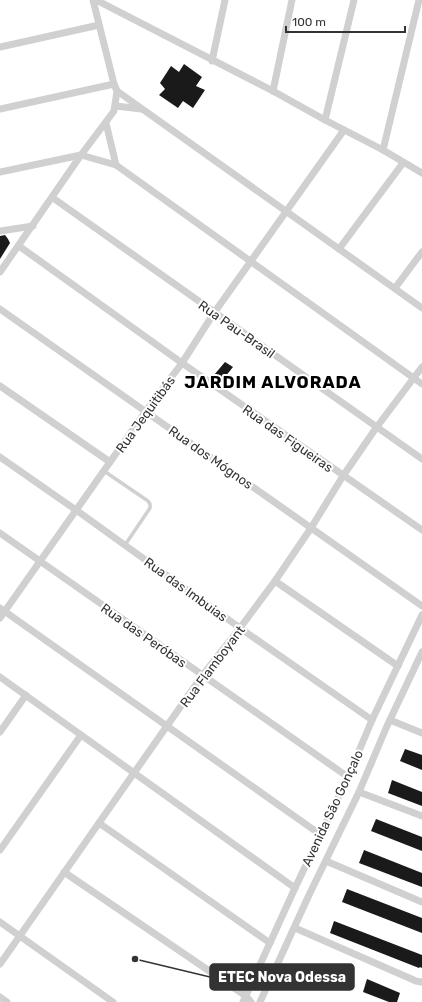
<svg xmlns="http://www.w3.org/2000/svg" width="422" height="1002" viewBox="0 0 422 1002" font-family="Rubik,sans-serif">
<rect width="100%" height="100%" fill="#fff"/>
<g fill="#1a1a1a">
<polygon points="184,64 202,77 196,86 205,90 193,108 183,101 178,108 159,95 165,89 160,83 171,66 179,72"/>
<polygon points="5,235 8,239 10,243 0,259 0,236"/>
<polygon points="225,362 233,367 221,382 214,375"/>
<polygon points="405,749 422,755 422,770 400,761"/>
<polygon points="392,780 422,792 422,806 388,793"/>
<polygon points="376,819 422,837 422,851 371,831"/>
<polygon points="364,850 422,873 422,887 359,863"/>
<polygon points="347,889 422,918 422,933 342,902"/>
<polygon points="334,921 422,955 422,968 420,967 419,968 330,933"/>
<polygon points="367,979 400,993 397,1002 389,1002 363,992"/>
</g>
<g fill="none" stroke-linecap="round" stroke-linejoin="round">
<polyline stroke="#d0d0d0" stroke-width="3.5" points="104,471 148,501 150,504 150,508 125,545"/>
<g stroke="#d0d0d0" stroke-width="7">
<polyline points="96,0 273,91 325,120 383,150 422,173"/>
<polyline points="0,47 99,25"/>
<polyline points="212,61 225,0"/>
<polyline points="117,91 422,308"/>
<polyline points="273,91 292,0"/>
<polyline points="116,106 141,109"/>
<polyline points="0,109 114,84"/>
<polyline points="325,120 354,0"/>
<polyline points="106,123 116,165"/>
<polyline points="383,150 419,0"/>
<polyline points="0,172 81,155 116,165 422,384"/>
<polyline points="53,198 422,459"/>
<polyline points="0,231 33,226"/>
<polyline points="19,246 182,363 422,530"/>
<polyline points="339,249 403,163"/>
<polyline points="0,272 81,155 114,111 117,91 114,84 93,0"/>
<polyline points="395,288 422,252"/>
<polyline points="0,309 422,606"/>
<polyline points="0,386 110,462"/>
<polyline points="0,457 76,510 240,628 372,720"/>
<polyline points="0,533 348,777"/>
<polyline points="275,581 398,666"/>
<polyline points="0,608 321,835"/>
<polyline points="0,618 146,411 182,363 214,313 344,130"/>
<polyline points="0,677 295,888"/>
<polyline points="390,720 422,733"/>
<polyline points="0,732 26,695"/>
<polyline points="359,792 422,816"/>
<polyline points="99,823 270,943"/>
<polyline points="0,850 81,735"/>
<polyline points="326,861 422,902"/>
<polyline points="64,872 246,996 251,1002"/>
<polyline points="0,922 113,1002"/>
<polyline points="295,928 416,981 422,982"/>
<polyline points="0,964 202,676 240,628 275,581 311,528 343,476 376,428 422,367"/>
<polyline points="0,997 7,1002"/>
<polyline points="243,1002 295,888 348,777 372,720 422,615"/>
<polyline points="260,1002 309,895 359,792 387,726 422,652"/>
</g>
</g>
<g text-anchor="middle" stroke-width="4" stroke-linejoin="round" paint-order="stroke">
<g font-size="13" fill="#333" stroke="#fff">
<text transform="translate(237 329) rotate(35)" y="5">Rua Pau-Brasil</text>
<text transform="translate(145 414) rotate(-54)" y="5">Rua Jequitibás</text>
<text transform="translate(288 438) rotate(35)" y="5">Rua das Figueiras</text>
<text transform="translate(211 457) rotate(35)" y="5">Rua dos Mógnos</text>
<text transform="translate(186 589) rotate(36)" y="5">Rua das Imbuias</text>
<text transform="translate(144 635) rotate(35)" y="5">Rua das Peróbas</text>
<text transform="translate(212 666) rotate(-53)" y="5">Rua Flamboyant</text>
<text transform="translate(332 808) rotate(-65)" y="5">Avenida São Gonçalo</text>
</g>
<g font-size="17" font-weight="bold" letter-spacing="1" fill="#000" stroke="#fff">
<text x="273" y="388">JARDIM ALVORADA</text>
</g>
</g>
<path fill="none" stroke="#333" stroke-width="1.5" d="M135 959L210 977"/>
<circle fill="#333" stroke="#fff" stroke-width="1.5" cx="135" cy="959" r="4"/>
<rect fill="#333" stroke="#333" stroke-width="1.5" x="210" y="964" width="144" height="26" rx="4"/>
<g font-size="14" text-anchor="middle" font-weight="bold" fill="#fff">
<text x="282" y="982">ETEC Nova Odessa</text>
</g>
<path d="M286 26v6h119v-6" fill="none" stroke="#333333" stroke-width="2"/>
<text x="292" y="26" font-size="12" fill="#333333" stroke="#ffffff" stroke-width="3" paint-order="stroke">100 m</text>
</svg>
